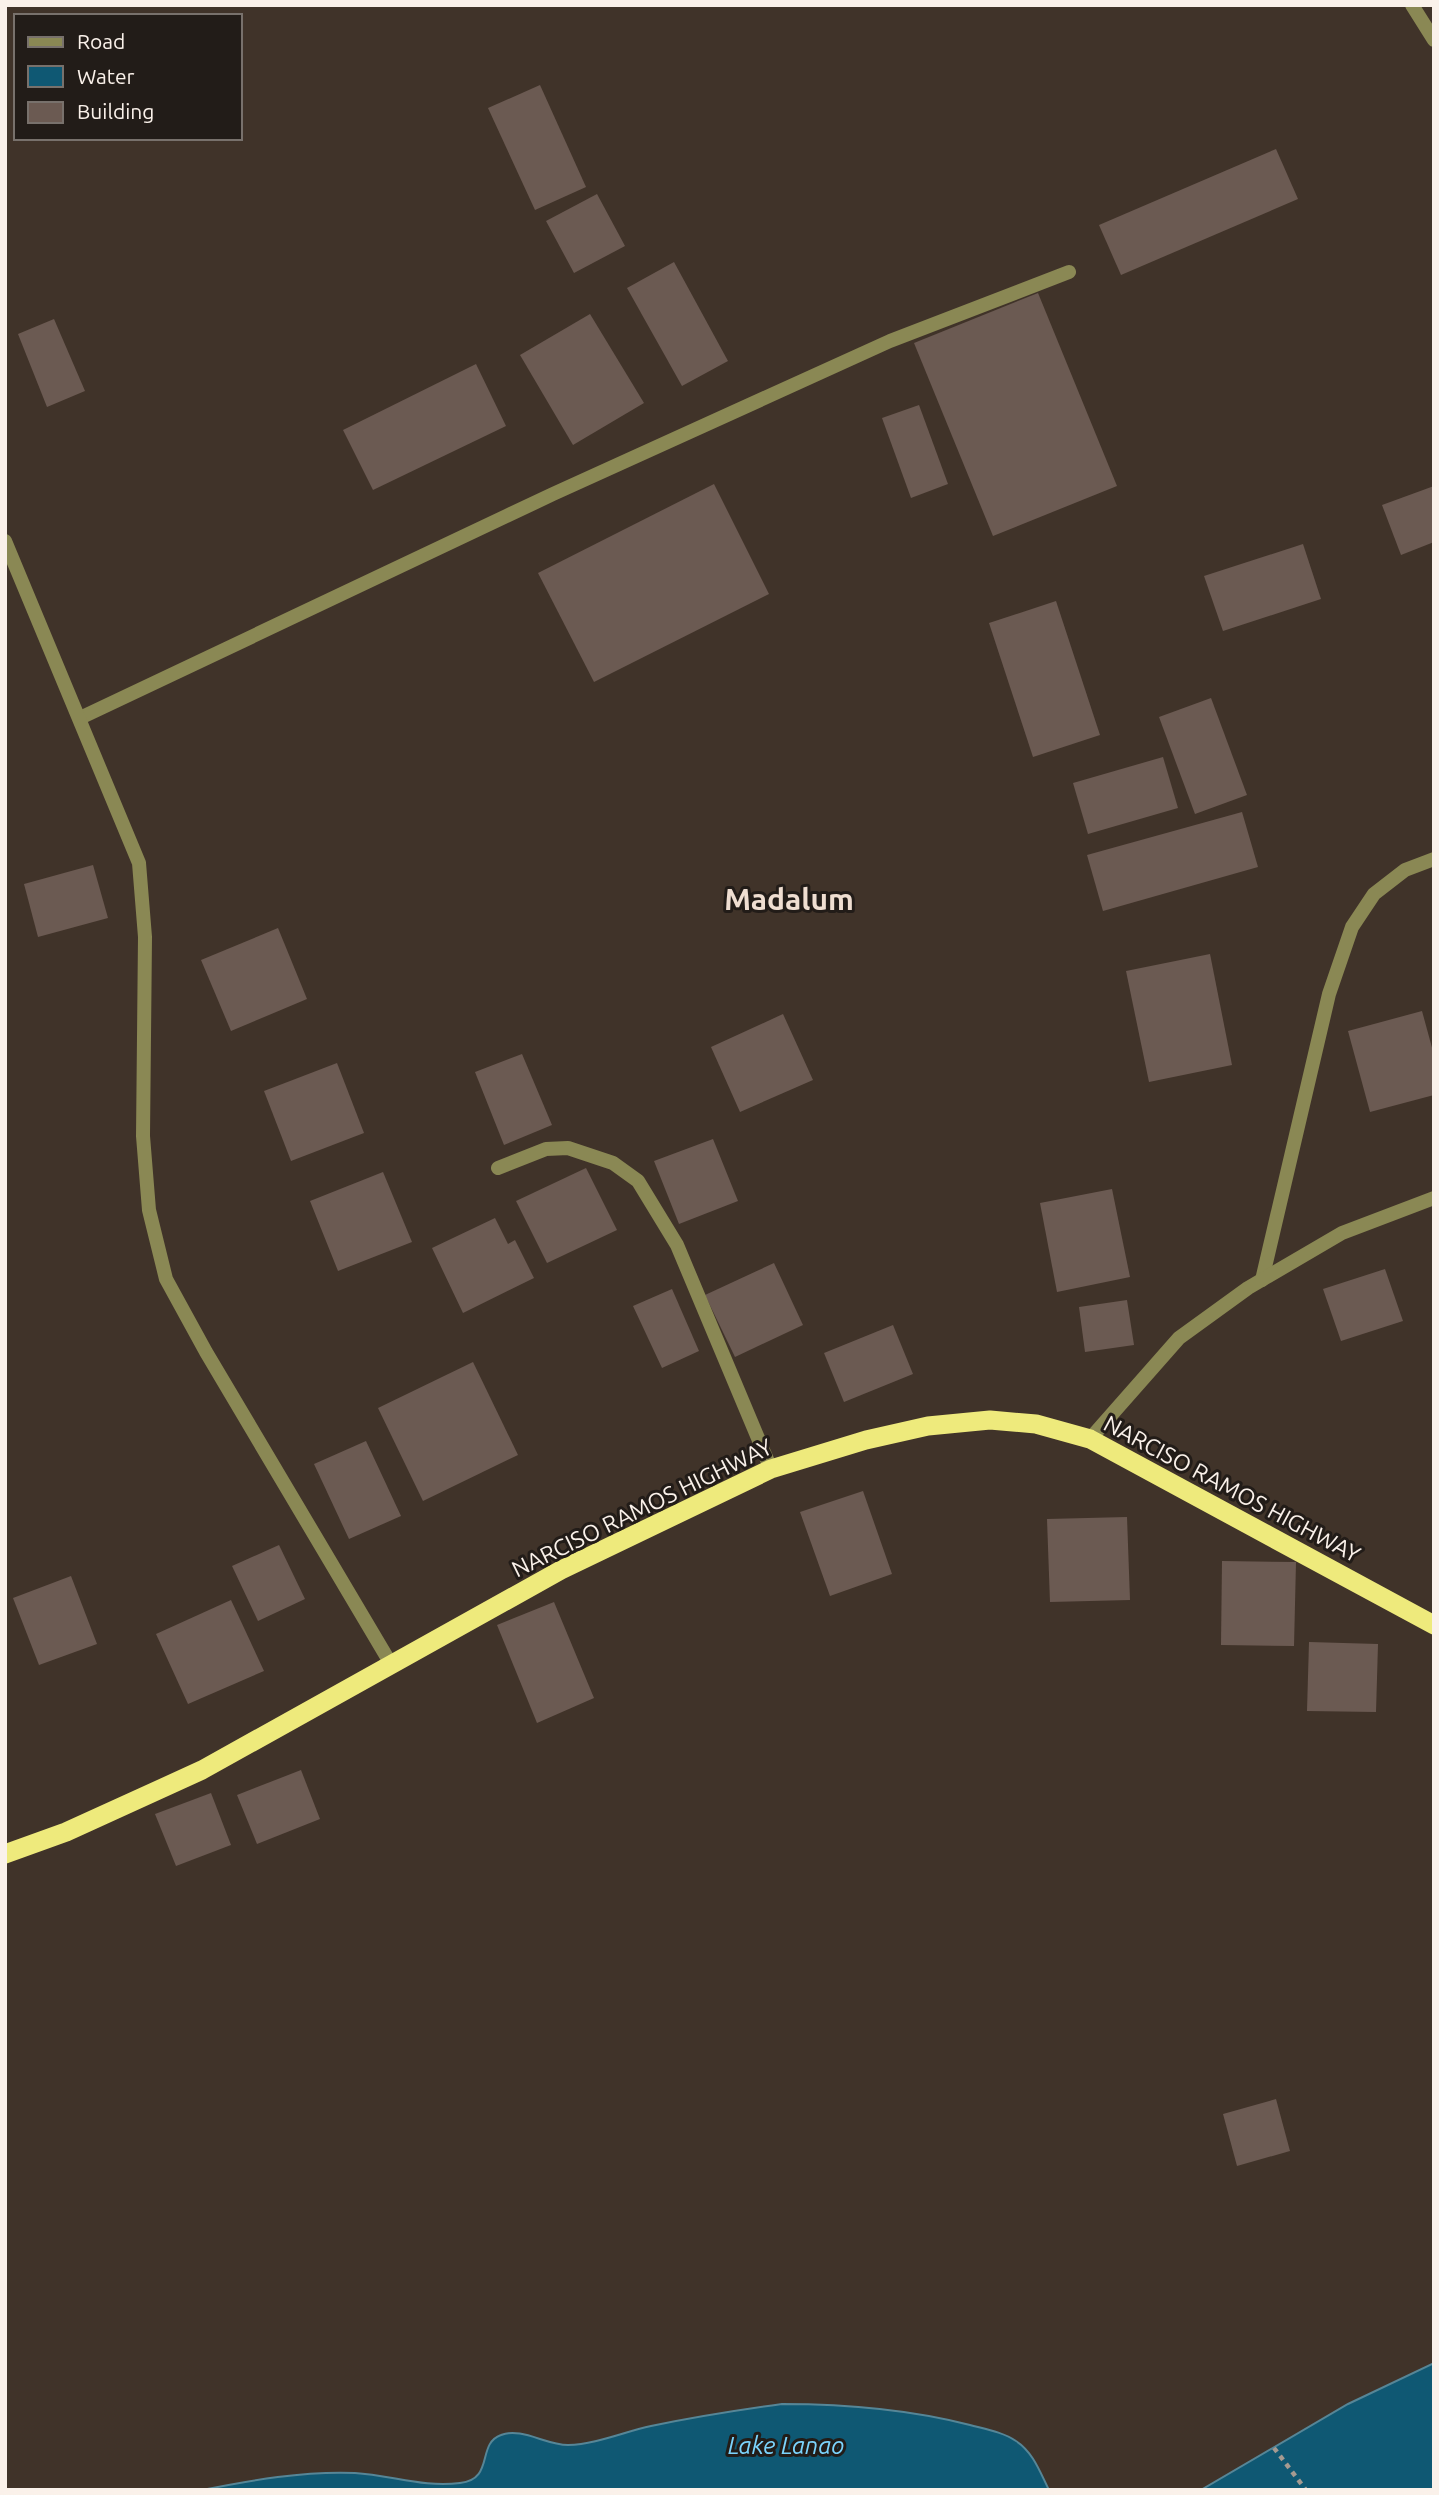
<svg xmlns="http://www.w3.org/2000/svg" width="1439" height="2495" viewBox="0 0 1439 2495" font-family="Ubuntu,sans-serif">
<rect width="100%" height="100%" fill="#403329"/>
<g fill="#0f5873" stroke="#568697" stroke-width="2">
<polygon points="1434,2363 1434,2490 1201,2490 1348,2404"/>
<path d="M 782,2404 C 846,2404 908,2409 970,2425 C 985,2429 1003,2432 1016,2441 C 1033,2452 1040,2472 1049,2490 L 202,2490 C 252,2480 303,2471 355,2473 C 391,2475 424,2488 460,2483 C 495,2479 476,2444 501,2435 C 521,2427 546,2445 568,2445 C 597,2444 623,2432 651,2426 C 694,2417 738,2410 782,2404 Z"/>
</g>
<g fill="#6b5a52">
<polygon points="540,85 586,187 535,210 488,108"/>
<polygon points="1276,149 1298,199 1121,275 1099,225"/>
<polygon points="597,194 625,246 574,273 546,221"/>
<polygon points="674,262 728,361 682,386 627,288"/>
<polygon points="1038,293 1117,486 993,536 914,343"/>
<polygon points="590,314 644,403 573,445 520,355"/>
<polygon points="54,319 85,391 47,407 18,334"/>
<polygon points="476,364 506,426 373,490 343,430"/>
<polygon points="919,405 948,484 911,498 882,418"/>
<polygon points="714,484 769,594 594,682 538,573"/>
<polygon points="1434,486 1434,542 1401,555 1382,505"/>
<polygon points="1303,544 1321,599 1223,631 1204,576"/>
<polygon points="1056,601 1100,735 1033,757 989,623"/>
<polygon points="1211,698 1247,795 1195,814 1159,717"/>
<polygon points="1163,757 1178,808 1088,834 1073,783"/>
<polygon points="1242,812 1258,867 1103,911 1087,855"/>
<polygon points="93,865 108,918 38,937 24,884"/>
<polygon points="278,928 307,999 231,1031 201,960"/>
<polygon points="1210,954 1232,1065 1149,1082 1126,971"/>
<polygon points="1422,1011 1434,1055 1434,1095 1370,1112 1348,1031"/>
<polygon points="783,1014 813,1080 740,1112 711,1047"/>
<polygon points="522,1054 552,1125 504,1145 475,1072"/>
<polygon points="337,1063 364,1133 291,1161 264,1091"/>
<polygon points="713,1139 738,1201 679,1224 654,1161"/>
<polygon points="586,1168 617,1230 547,1263 516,1201"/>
<polygon points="383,1172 412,1242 338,1271 310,1201"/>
<polygon points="1112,1189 1130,1277 1057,1292 1040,1203"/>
<polygon points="495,1218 508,1244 515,1240 534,1278 463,1313 432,1248"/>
<polygon points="774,1263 803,1325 735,1357 705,1295"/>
<polygon points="1385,1269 1403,1321 1341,1341 1323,1289"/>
<polygon points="672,1289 699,1351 662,1368 633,1306"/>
<polygon points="1127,1300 1134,1345 1085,1352 1079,1307"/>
<polygon points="893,1325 913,1374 844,1402 824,1353"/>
<polygon points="473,1362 518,1455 423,1501 378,1408"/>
<polygon points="366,1441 401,1516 349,1539 314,1464"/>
<polygon points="863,1491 892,1574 830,1596 800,1512"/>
<polygon points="1127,1517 1130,1600 1050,1602 1047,1519"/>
<polygon points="279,1545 305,1599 258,1621 232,1566"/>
<polygon points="1222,1561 1296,1562 1294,1646 1221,1645"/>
<polygon points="71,1576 97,1644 39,1665 13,1598"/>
<polygon points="231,1600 264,1671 188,1704 156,1634"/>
<polygon points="554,1602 594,1698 537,1723 497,1625"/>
<polygon points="1309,1642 1378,1644 1376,1712 1307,1711"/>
<polygon points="301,1770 320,1819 257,1844 237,1795"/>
<polygon points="211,1793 231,1845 176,1866 155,1814"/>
<polygon points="1276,2099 1290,2151 1237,2166 1223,2114"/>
</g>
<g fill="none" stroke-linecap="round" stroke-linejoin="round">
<polyline stroke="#a59a91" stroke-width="4.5" stroke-dasharray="5 5" stroke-linecap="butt" points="1274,2448 1306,2490"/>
<polyline stroke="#8a8854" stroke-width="14" points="80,718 553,494 890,341 1069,272"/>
<g stroke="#8a8854" stroke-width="14">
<polyline points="5,541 139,863 145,937 143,1136 149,1210 166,1279 206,1352 391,1664"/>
<polyline points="498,1168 546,1149 568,1148 613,1163 638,1181 677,1245 771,1469"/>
<polyline points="1262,1280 1329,994 1352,927 1374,894 1405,870 1434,859"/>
</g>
<g stroke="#8a8854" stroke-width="14">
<polyline points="1412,5 1434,40"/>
<polyline points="1090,1439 1179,1338 1248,1288 1342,1233 1434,1198"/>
</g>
<polyline stroke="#eeea7c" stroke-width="19" points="5,1854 66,1832 202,1770 561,1570 771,1469 866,1440 928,1426 990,1420 1036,1424 1090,1439 1434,1625"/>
</g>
<g text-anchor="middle" stroke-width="6" stroke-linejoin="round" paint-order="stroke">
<g font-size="23" fill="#faf1ea" stroke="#221c18">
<text transform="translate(1232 1489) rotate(28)" y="8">NARCISO RAMOS HIGHWAY</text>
<text transform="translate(642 1508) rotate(-26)" y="8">NARCISO RAMOS HIGHWAY</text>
</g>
<g font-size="24" font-style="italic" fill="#7bd4fd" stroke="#221c18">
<text x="786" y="2454">Lake Lanao</text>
</g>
<g font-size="30" font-weight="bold" fill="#efded1" stroke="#221c18">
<text x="789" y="910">Madalum</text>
</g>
</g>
<rect width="1439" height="2495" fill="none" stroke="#faf1ea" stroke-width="14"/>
<rect x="14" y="14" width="228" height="126" fill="#221c18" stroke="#78716c" stroke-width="2"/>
<rect x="28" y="37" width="35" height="10" fill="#8a8854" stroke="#78716c" stroke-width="2"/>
<text x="77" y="49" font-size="21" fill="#faf1ea">Road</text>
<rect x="28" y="66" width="35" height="21" fill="#0f5873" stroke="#78716c" stroke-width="2"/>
<text x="77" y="84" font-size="21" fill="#faf1ea">Water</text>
<rect x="28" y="102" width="35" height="21" fill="#6b5a52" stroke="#78716c" stroke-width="2"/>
<text x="77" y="119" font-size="21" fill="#faf1ea">Building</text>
</svg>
